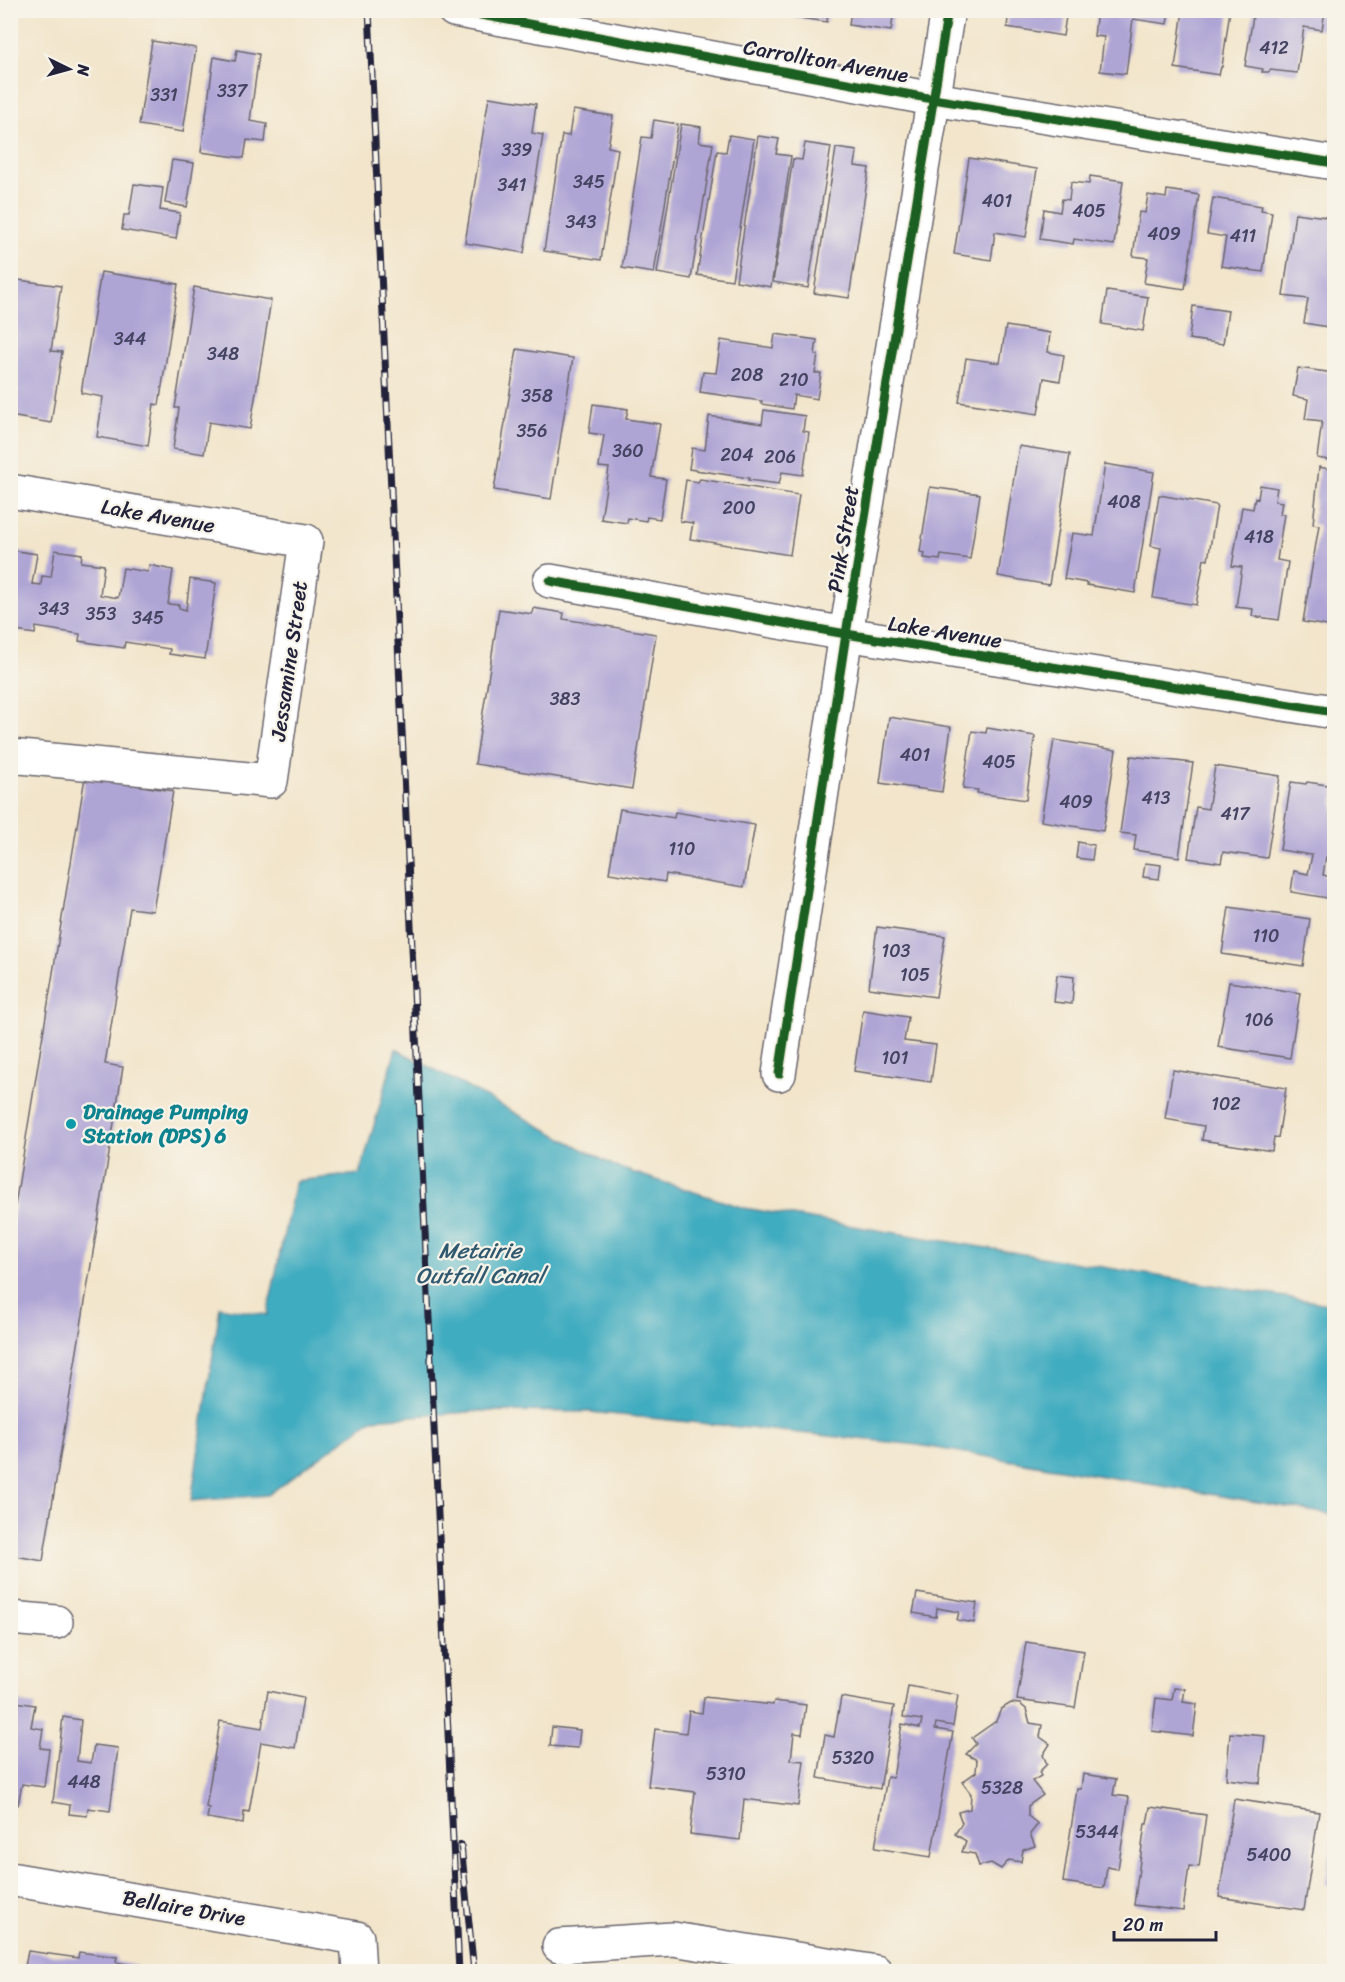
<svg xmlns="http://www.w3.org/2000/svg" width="1345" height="1982" viewBox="0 0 1345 1982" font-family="Sriracha,sans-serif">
<rect width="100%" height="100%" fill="#f7f3e8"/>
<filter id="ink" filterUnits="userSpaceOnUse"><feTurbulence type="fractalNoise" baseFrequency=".0167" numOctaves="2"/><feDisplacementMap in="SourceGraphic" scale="12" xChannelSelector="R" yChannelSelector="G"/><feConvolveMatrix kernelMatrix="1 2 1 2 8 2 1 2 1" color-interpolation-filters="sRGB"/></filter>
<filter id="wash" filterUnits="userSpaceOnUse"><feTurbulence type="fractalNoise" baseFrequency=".008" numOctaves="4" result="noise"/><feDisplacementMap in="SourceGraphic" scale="24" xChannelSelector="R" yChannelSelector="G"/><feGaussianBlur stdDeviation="1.35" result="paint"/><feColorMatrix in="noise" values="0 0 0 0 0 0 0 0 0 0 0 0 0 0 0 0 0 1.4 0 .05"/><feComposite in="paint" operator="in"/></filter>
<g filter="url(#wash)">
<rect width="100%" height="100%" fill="#f2e5cb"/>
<polygon fill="#41acc0" stroke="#32677e" stroke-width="1.5" points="396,1049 616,1167 744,1208 1334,1305 1334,1515 918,1445 590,1412 483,1411 372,1419 268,1495 191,1501 220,1307 267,1315 295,1181 360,1174"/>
<g id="blocks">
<g fill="#afa5d5">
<polygon points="779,10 828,10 827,22 779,15"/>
<polygon points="851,10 894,10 891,31 849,25"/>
<polygon points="1009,10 1067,10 1063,36 1007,27"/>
<polygon points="1097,10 1169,10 1167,24 1133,19 1126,74 1100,71 1104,37 1094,36"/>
<polygon points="1183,10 1230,10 1222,67 1221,67 1219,75 1175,68"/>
<polygon points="1254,10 1325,10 1322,30 1304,27 1297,73 1270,70 1269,72 1262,72 1263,69 1245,66"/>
<polygon points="152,41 196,48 183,132 139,125"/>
<polygon points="237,50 259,54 250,121 267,124 265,142 247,140 244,158 201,152 214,57 235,61"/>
<polygon points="489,97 536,104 532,133 543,135 524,253 465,243"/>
<polygon points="573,110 613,116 608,147 618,149 601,260 544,251 562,135 569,136"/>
<polygon points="654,120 678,124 654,273 622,268 642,137 651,138"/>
<polygon points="681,124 701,127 699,142 713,144 691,279 657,273"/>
<polygon points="729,135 754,139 732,280 697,275 717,151 726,152"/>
<polygon points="758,136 779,139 776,154 791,156 771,287 736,281"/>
<polygon points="805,143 831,147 808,288 773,282 793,159 802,160"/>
<polygon points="836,148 857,151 855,166 869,168 849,298 814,293"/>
<polygon points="969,158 1037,169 1026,237 995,232 991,260 954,254"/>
<polygon points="172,160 194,163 187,207 165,203"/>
<polygon points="1090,176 1123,181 1114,245 1074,239 1073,244 1040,239 1044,209 1060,212 1062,199 1069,200 1071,182 1089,184"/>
<polygon points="134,184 163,188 160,210 180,213 176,239 122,230 124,215 129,215"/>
<polygon points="1167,190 1199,195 1185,289 1144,283 1148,258 1133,256 1139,212 1145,213 1148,195 1166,198"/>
<polygon points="1213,198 1262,206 1261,210 1272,212 1263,272 1221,266 1226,237 1207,234"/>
<polygon points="1295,213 1334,218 1334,328 1304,323 1308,299 1283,296"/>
<polygon points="101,272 178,284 159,405 154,404 148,446 97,437 103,397 81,393"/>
<polygon points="11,279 61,286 51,351 62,352 51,423 10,416"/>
<polygon points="194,287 271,300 250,429 209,422 204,454 173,449 179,408 175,408"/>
<polygon points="1107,291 1148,297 1143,331 1102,324"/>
<polygon points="1193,306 1228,311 1223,344 1189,339"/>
<polygon points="1006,326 1050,333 1048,352 1064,355 1060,381 1044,378 1038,414 959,402 966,358 1000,363"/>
<polygon points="775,334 817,340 815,354 818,355 815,373 821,373 817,399 794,395 792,409 761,404 762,401 700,392 703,372 716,373 721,340 773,348"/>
<polygon points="517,349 573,358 551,499 494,490"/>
<polygon points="1298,368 1334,373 1334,461 1317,458 1322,421 1305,419 1308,399 1293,396"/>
<polygon points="593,404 628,409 626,419 660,424 651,477 666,479 660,519 647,517 646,521 628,518 627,523 601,519 609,468 599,467 604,435 589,433"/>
<polygon points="764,410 805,416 803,431 809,432 803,475 782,472 779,484 748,480 749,478 689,469 692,448 705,450 709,416 762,424"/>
<polygon points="1019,446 1070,454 1049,585 998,576"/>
<polygon points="1105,464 1154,472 1135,593 1087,585 1087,583 1064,579 1072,533 1094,536"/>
<polygon points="1319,467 1334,470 1334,627 1303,622 1319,525 1313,524"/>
<polygon points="700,479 799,495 790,555 690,539 693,523 680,521 686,480 698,482"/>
<polygon points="1260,485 1277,488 1275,501 1282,502 1280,514 1284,514 1277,560 1288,562 1279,620 1252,616 1253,609 1236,607 1242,567 1232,566 1242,507 1253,509 1255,498 1258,499"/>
<polygon points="930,487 980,494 970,559 941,555 940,560 924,558 925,553 920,552"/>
<polygon points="1159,495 1217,505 1208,560 1204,559 1196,605 1153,598 1161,548 1151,546"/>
<polygon points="10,550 37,554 32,584 41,585 42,576 51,577 55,550 82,554 81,562 104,565 100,595 118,598 123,568 148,572 149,565 173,570 168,604 179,605 179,608 186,610 190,579 216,583 205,659 169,654 170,649 125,642 124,648 79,641 80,634 36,627 35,634 10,630"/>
<polygon points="533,608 564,613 563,619 656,634 632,789 475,764 499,609 532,614"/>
<polygon points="889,717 951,727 942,792 880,783"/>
<polygon points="987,728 1035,736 1026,800 977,793 978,790 963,788 972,731 986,733"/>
<polygon points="1054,740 1116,750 1103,831 1041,821"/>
<polygon points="1131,756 1193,763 1179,857 1134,850 1136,835 1120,833"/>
<polygon points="1215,766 1280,776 1267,858 1223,852 1221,863 1188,858 1196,807 1208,809"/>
<polygon points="85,777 173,791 153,911 130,908 105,1064 123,1067 43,1561 10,1555 10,1236"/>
<polygon points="1291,782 1306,784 1307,782 1334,786 1334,858 1326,857 1323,875 1331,877 1327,898 1291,892 1294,871 1308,874 1312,855 1280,850"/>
<polygon points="620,809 674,818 675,812 755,825 744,887 666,874 665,882 609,873"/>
<polygon points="1078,842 1094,845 1092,860 1076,858"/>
<polygon points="1145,863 1161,865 1159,879 1143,877"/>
<polygon points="1229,907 1310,919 1303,966 1222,954"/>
<polygon points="877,927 945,936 936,997 869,988"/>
<polygon points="1057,975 1074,977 1072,1004 1054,1002"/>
<polygon points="1229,982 1300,993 1290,1058 1218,1047"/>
<polygon points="863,1010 908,1017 904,1041 936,1045 931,1082 854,1071"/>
<polygon points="1173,1070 1286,1088 1278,1138 1274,1137 1272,1151 1202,1140 1204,1126 1165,1119"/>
<polygon points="917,1593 977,1603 974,1623 957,1620 959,1612 937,1608 936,1617 913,1613"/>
<polygon points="1026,1642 1084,1651 1075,1708 1017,1700"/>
<polygon points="908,1686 958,1695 953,1726 936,1723 935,1729 953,1732 931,1857 875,1848 887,1777 893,1778 902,1724 920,1728 922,1720 903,1717"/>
<polygon points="1174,1688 1185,1689 1183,1702 1197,1704 1193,1736 1152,1731 1156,1698 1172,1700"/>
<polygon points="268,1691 303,1698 295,1748 261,1742 249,1812 244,1811 243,1824 207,1818 209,1808 206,1807 220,1721 262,1728"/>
<polygon points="704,1697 773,1705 774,1701 806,1705 802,1734 794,1733 791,1760 804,1761 798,1806 744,1799 740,1840 690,1834 695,1792 648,1786 655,1729 686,1733 689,1711 702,1713"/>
<polygon points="841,1697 894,1706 880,1789 818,1778 825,1735 834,1737"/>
<polygon points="10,1701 35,1705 31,1727 43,1729 40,1748 49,1749 44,1787 22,1784 18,1805 10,1804"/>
<polygon points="1011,1703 1020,1704 1026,1709 1030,1723 1042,1725 1040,1737 1050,1744 1043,1755 1047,1764 1039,1772 1041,1776 1032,1781 1043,1795 1028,1806 1028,1816 1038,1824 1030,1834 1035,1846 1023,1850 1021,1862 1009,1860 1001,1869 991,1863 979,1866 975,1854 962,1852 966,1841 955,1834 962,1823 958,1812 970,1809 971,1794 962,1782 976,1772 977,1760 966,1754 976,1744 972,1738 996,1721 1001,1709"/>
<polygon points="63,1717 81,1720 77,1761 91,1763 94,1745 118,1748 110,1811 88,1808 87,1816 69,1814 70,1805 53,1802"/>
<polygon points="552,1727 580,1730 578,1748 550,1746"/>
<polygon points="1230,1733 1265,1736 1260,1783 1226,1779"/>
<polygon points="1083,1774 1116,1779 1113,1795 1129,1797 1118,1869 1107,1867 1104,1888 1063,1882 1077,1789 1081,1789"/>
<polygon points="1234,1799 1319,1812 1304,1910 1219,1897"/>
<polygon points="1150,1807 1206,1815 1199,1867 1189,1866 1183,1911 1134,1905 1145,1824 1147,1824"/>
<polygon points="1333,1836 1334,1836 1334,1887 1325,1885"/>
<polygon points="28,1951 78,1958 79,1952 117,1957 116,1962 138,1966 137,1968 155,1972 24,1972"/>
</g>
</g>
</g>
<g filter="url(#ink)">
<use href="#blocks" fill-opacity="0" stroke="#6b666d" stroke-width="1.5"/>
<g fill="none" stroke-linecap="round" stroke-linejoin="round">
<g stroke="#6b666d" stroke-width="36">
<g id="minor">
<polyline points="454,10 933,99 1334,163"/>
<polyline points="10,491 306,541 271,781 10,756"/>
<polyline points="550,581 846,634 1334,712"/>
<polyline points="779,1074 846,634 948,10"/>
<polyline points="10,1618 56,1622"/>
<polyline points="10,1879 357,1938 359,1972"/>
<polyline points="559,1946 673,1939 876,1972"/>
</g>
</g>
<use href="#minor" stroke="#fff" stroke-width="33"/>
<g stroke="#22223b" stroke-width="7">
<g id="rail">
<polyline points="369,10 459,1972"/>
<polyline points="461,1845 474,1972"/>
</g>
</g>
<use href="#rail" stroke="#f7f3e8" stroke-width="4.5" stroke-dasharray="14" stroke-linecap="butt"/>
<g stroke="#f7f3e8" stroke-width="13">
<g id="cycleway">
<polyline points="454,10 933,99 1334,163"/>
<polyline points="550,581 846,634 1334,712"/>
<polyline points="779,1074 846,634 948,10"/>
</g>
</g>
<use href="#cycleway" stroke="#1b5e20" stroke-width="9"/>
</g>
</g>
<circle fill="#0f9aa8" stroke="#f7f3e8" stroke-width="2" cx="71" cy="1124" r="6"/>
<g text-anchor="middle" stroke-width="4.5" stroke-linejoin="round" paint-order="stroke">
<g font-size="18" fill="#454362">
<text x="1274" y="54">412</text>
<text x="232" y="97">337</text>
<text x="164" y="101">331</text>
<text x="517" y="156">339</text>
<text x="589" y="188">345</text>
<text x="512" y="191">341</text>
<text x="997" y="207">401</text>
<text x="1089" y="217">405</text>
<text x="581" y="228">343</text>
<text x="1164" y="240">409</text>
<text x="1243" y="242">411</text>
<text x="130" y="345">344</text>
<text x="223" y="360">348</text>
<text x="747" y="381">208</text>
<text x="794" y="386">210</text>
<text x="537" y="402">358</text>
<text x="532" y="437">356</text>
<text x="628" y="457">360</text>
<text x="737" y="461">204</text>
<text x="780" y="463">206</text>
<text x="1124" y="508">408</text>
<text x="739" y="514">200</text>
<text x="1259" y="543">418</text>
<text x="54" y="615">343</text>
<text x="101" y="620">353</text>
<text x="148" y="624">345</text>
<text x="565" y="705">383</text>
<text x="915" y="761">401</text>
<text x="999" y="768">405</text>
<text x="1156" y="804">413</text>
<text x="1076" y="808">409</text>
<text x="1235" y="820">417</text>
<text x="682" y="855">110</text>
<text x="1266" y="942">110</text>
<text x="896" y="957">103</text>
<text x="915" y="981">105</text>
<text x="1259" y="1026">106</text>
<text x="895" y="1064">101</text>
<text x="1226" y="1110">102</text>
<text x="853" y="1764">5320</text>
<text x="726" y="1780">5310</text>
<text x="84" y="1788">448</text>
<text x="1002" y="1794">5328</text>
<text x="1097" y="1838">5344</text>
<text x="1269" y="1861">5400</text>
</g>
<g font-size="21" fill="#22223b" stroke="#f7f3e8">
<text transform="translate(826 61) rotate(10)" y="7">Carrollton Avenue</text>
<text transform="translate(158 516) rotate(10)" y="7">Lake Avenue</text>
<text transform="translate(843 539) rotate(-81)" y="7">Pink Street</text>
<text transform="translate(945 632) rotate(9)" y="7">Lake Avenue</text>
<text transform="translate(289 661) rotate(-82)" y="7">Jessamine Street</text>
<text transform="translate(184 1908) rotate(10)" y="7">Bellaire Drive</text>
</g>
<g font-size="21" font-weight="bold" fill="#0d838f" stroke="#f7f3e8" text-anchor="start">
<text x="83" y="1119">Drainage Pumping<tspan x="83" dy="24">Station (DPS) 6</tspan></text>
</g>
<g font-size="22" font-style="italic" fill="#2e5970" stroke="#f7f3e8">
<text x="480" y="1258">Metairie<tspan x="480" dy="25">Outfall Canal</tspan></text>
</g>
</g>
<rect width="1345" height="1982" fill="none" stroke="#f7f3e8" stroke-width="36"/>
<g transform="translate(69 69) rotate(95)" stroke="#f7f3e8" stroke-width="4.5" paint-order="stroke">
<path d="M0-4.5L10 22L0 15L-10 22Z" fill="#22223b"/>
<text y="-9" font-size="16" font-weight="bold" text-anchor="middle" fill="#22223b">N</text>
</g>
<path d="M1114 1931v9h102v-9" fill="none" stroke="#22223b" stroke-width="3"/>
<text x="1123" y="1931" font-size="18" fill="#22223b" stroke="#f7f3e8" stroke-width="4.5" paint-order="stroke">20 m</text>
</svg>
